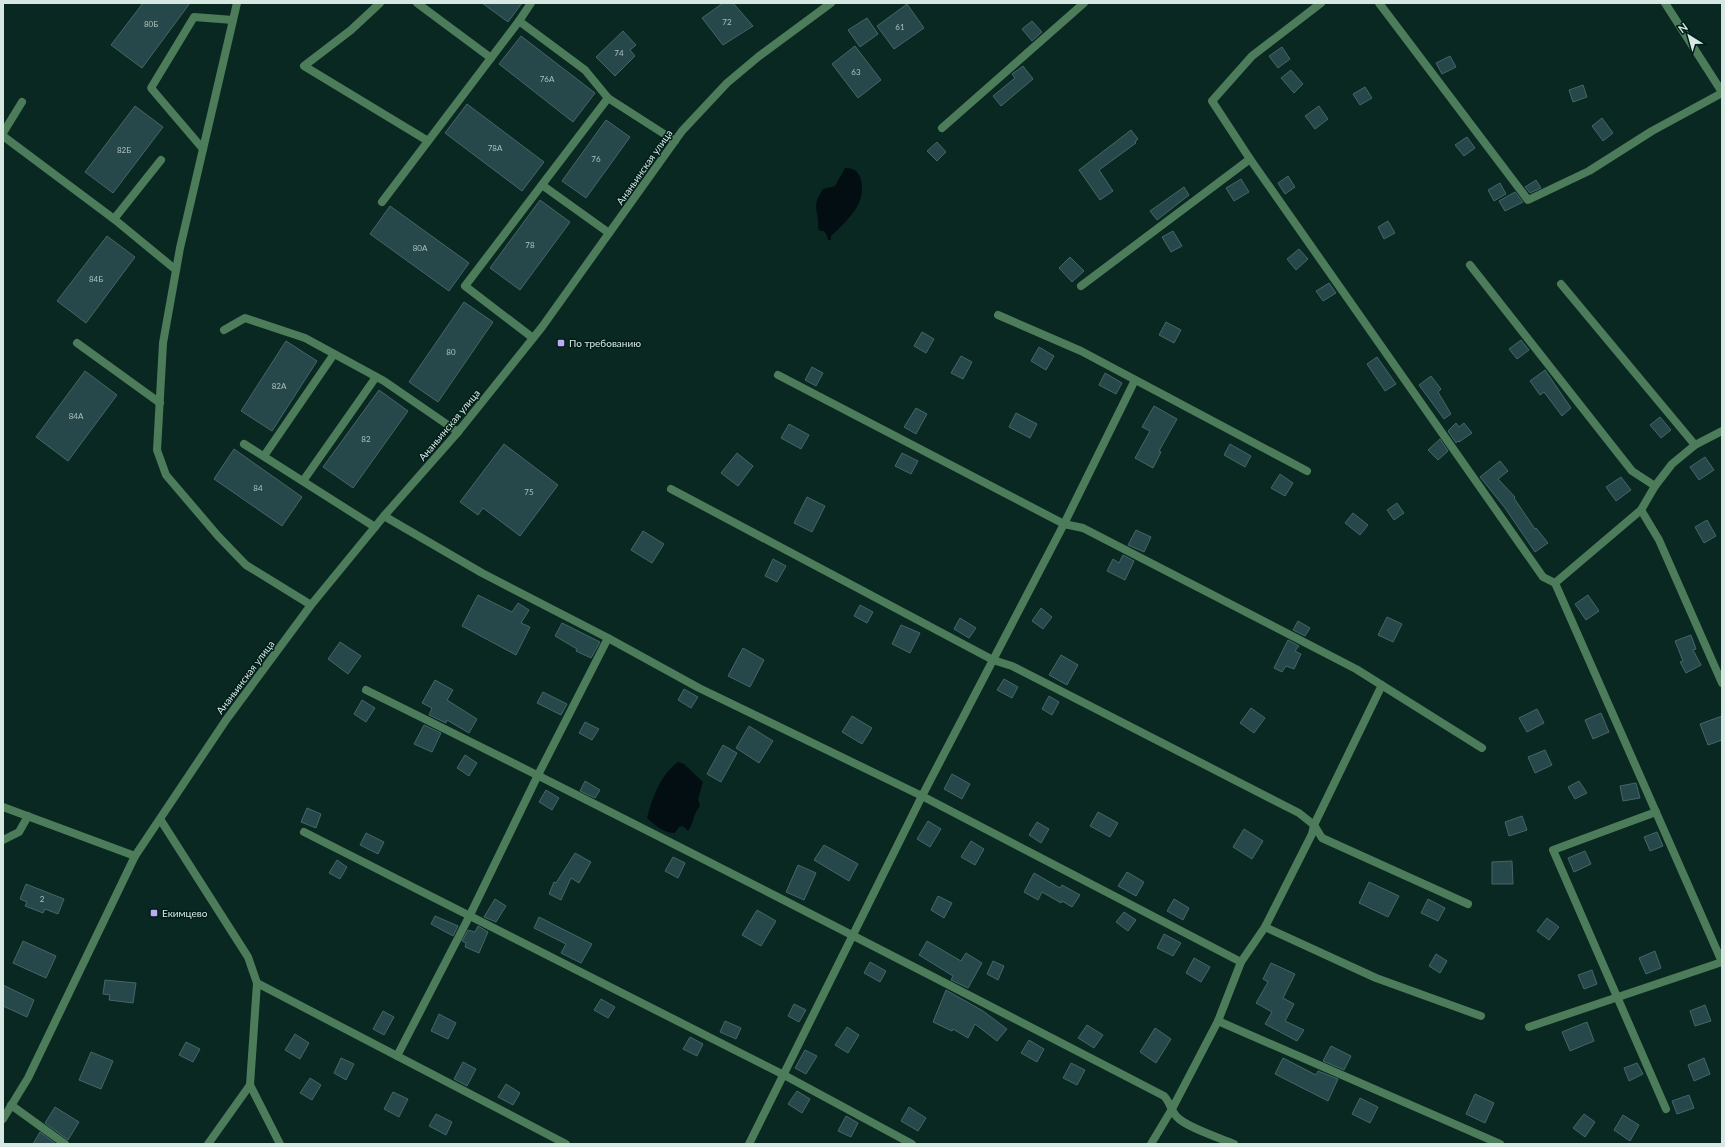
<svg xmlns="http://www.w3.org/2000/svg" width="1725" height="1147" viewBox="0 0 1725 1147" font-family="Lato,sans-serif">
<rect width="100%" height="100%" fill="#092822"/>
<g fill="#030e13">
<path d="M 845,168 C 853,168 857,170 860,177 C 869,202 847,221 831,236 L 831,240 L 828,240 L 827,236 L 824,231 L 820,231 L 818,228 C 820,211 810,208 823,189 L 835,186 Z"/>
<path d="M 678,762 L 684,764 L 703,782 L 698,799 L 700,806 C 693,814 694,823 688,831 L 683,826 L 679,827 L 675,833 C 663,833 655,825 647,818 C 652,798 661,774 678,762 Z"/>
</g>
<g fill="#27484a" stroke="#456668">
<polygon points="143,3 190,3 142,68 111,45"/>
<polygon points="482,3 522,3 508,22"/>
<polygon points="723,3 733,3 753,26 723,45 702,18"/>
<polygon points="907,4 924,28 894,49 877,26"/>
<polygon points="867,18 878,34 860,47 848,30"/>
<polygon points="1032,21 1042,32 1032,41 1022,29"/>
<polygon points="623,31 636,45 630,50 635,56 615,76 596,57"/>
<polygon points="521,36 595,93 573,122 499,64"/>
<polygon points="855,46 881,80 858,98 832,64"/>
<polygon points="1282,47 1290,59 1278,68 1269,56"/>
<polygon points="1450,56 1456,67 1442,74 1436,63"/>
<polygon points="1023,66 1033,79 1001,106 993,96 1015,78 1012,74"/>
<polygon points="1291,70 1303,84 1294,93 1281,78"/>
<polygon points="1583,85 1587,97 1573,102 1569,90"/>
<polygon points="1365,87 1372,98 1360,105 1353,94"/>
<polygon points="467,104 544,162 522,191 445,133"/>
<polygon points="135,106 163,127 113,193 85,172"/>
<polygon points="1319,106 1328,119 1315,129 1305,116"/>
<polygon points="1602,118 1613,133 1603,141 1592,126"/>
<polygon points="606,120 630,137 586,198 562,181"/>
<polygon points="1131,130 1138,139 1135,142 1136,143 1099,170 1113,191 1100,200 1079,170"/>
<polygon points="1467,137 1475,148 1464,156 1455,145"/>
<polygon points="937,142 946,152 937,161 927,151"/>
<polygon points="1288,176 1295,187 1285,194 1278,183"/>
<polygon points="1241,179 1249,192 1234,201 1226,188"/>
<polygon points="1536,180 1541,188 1530,193 1525,187"/>
<polygon points="1500,183 1506,194 1494,201 1488,190"/>
<polygon points="1184,187 1189,195 1157,220 1150,211"/>
<polygon points="1515,192 1523,202 1505,211 1499,201"/>
<polygon points="540,200 570,222 520,290 490,268"/>
<polygon points="390,206 469,263 449,291 370,234"/>
<polygon points="1388,221 1395,233 1384,239 1378,227"/>
<polygon points="1173,231 1182,246 1171,252 1162,237"/>
<polygon points="107,236 135,257 86,323 57,301"/>
<polygon points="1299,249 1308,259 1296,270 1287,259"/>
<polygon points="1070,257 1084,271 1072,282 1059,268"/>
<polygon points="1329,283 1336,293 1323,301 1316,291"/>
<polygon points="464,302 493,322 438,402 409,382"/>
<polygon points="1166,322 1181,330 1174,343 1159,335"/>
<polygon points="922,332 934,339 926,353 914,346"/>
<polygon points="1521,340 1529,350 1517,359 1509,349"/>
<polygon points="286,341 317,361 272,431 241,411"/>
<polygon points="1039,347 1054,356 1046,370 1031,361"/>
<polygon points="961,356 972,362 963,379 951,373"/>
<polygon points="1377,357 1396,384 1385,391 1367,364"/>
<polygon points="812,367 823,373 816,386 805,380"/>
<polygon points="1545,370 1571,408 1562,416 1544,392 1540,395 1530,381"/>
<polygon points="85,371 117,395 68,461 36,437"/>
<polygon points="1105,373 1122,383 1116,394 1099,385"/>
<polygon points="1431,376 1441,389 1438,392 1451,414 1444,419 1419,385"/>
<polygon points="379,390 408,411 353,488 323,467"/>
<polygon points="1154,406 1177,419 1159,451 1161,452 1153,468 1135,458 1150,431 1142,427"/>
<polygon points="916,408 927,414 916,434 904,427"/>
<polygon points="1016,413 1037,424 1030,438 1009,427"/>
<polygon points="1660,417 1671,430 1661,438 1650,425"/>
<polygon points="1456,423 1459,427 1464,423 1472,433 1459,442 1458,441 1456,443 1448,431"/>
<polygon points="789,424 809,435 801,449 781,438"/>
<polygon points="1440,439 1448,451 1438,460 1428,450"/>
<polygon points="504,444 558,485 520,536 483,508 478,515 460,502"/>
<polygon points="1230,444 1251,456 1245,467 1224,455"/>
<polygon points="234,449 302,497 282,526 214,479"/>
<polygon points="737,453 753,466 738,486 721,473"/>
<polygon points="902,453 918,461 911,474 895,466"/>
<polygon points="1705,457 1714,470 1699,480 1690,467"/>
<polygon points="1500,461 1508,471 1498,479 1515,497 1514,498 1535,529 1536,528 1548,543 1535,552 1505,508 1480,477"/>
<polygon points="1280,474 1293,483 1285,496 1271,488"/>
<polygon points="1621,477 1631,490 1616,501 1606,487"/>
<polygon points="807,497 825,506 812,532 794,523"/>
<polygon points="1397,503 1404,513 1394,520 1387,510"/>
<polygon points="1353,513 1368,525 1360,535 1345,523"/>
<polygon points="1707,520 1716,536 1704,543 1695,527"/>
<polygon points="1136,530 1151,537 1144,552 1128,545"/>
<polygon points="643,531 664,544 652,563 631,550"/>
<polygon points="1123,555 1134,561 1125,580 1107,571 1113,559 1119,563"/>
<polygon points="773,559 786,566 777,582 765,576"/>
<polygon points="478,595 512,612 518,603 529,610 521,623 530,627 516,655 462,626"/>
<polygon points="1588,595 1599,611 1586,620 1575,604"/>
<polygon points="860,605 873,612 867,623 854,616"/>
<polygon points="1041,608 1052,617 1043,629 1032,621"/>
<polygon points="1387,617 1402,624 1393,642 1378,635"/>
<polygon points="960,618 976,628 969,638 954,629"/>
<polygon points="1298,621 1310,628 1305,636 1293,630"/>
<polygon points="562,623 600,642 591,658 576,651 577,649 555,636"/>
<polygon points="901,625 920,633 910,653 892,644"/>
<polygon points="1691,635 1696,649 1693,650 1701,665 1686,673 1680,662 1683,661 1675,641"/>
<polygon points="1288,640 1299,646 1295,651 1301,654 1294,669 1286,666 1282,672 1274,668"/>
<polygon points="340,642 361,656 348,674 328,659"/>
<polygon points="743,648 764,660 750,687 728,676"/>
<polygon points="1061,655 1078,665 1067,685 1049,675"/>
<polygon points="1004,679 1018,687 1012,698 997,690"/>
<polygon points="435,680 453,690 447,700 477,719 469,733 447,720 446,723 429,715 432,708 422,703"/>
<polygon points="684,689 698,697 691,708 678,700"/>
<polygon points="543,692 567,704 561,715 537,703"/>
<polygon points="1049,696 1059,702 1052,715 1042,709"/>
<polygon points="362,700 375,708 366,722 354,714"/>
<polygon points="1251,708 1265,718 1254,733 1240,723"/>
<polygon points="1537,709 1544,723 1527,732 1519,718"/>
<polygon points="1601,713 1609,732 1593,739 1585,720"/>
<polygon points="852,716 872,728 862,744 842,732"/>
<polygon points="1722,716 1722,740 1708,745 1700,724"/>
<polygon points="585,722 599,729 592,740 579,733"/>
<polygon points="424,725 441,733 432,752 414,744"/>
<polygon points="749,726 773,741 759,763 736,748"/>
<polygon points="723,745 737,753 721,782 707,774"/>
<polygon points="1545,750 1552,765 1535,773 1528,757"/>
<polygon points="465,755 477,763 469,776 457,768"/>
<polygon points="952,774 970,784 962,799 944,789"/>
<polygon points="585,781 600,790 595,798 580,791"/>
<polygon points="1579,781 1587,793 1575,799 1568,787"/>
<polygon points="1636,783 1640,798 1623,801 1620,786"/>
<polygon points="546,790 559,798 552,810 539,802"/>
<polygon points="307,808 321,814 316,828 301,822"/>
<polygon points="1098,812 1118,823 1110,837 1090,826"/>
<polygon points="1522,816 1527,830 1509,836 1505,822"/>
<polygon points="928,821 941,829 930,847 917,839"/>
<polygon points="1037,822 1049,829 1041,843 1029,835"/>
<polygon points="1244,829 1263,841 1252,859 1233,847"/>
<polygon points="1657,832 1663,846 1650,851 1644,837"/>
<polygon points="366,833 384,842 378,854 360,845"/>
<polygon points="971,841 984,849 975,865 961,857"/>
<polygon points="824,845 858,864 849,881 814,860"/>
<polygon points="1585,851 1591,864 1574,872 1568,858"/>
<polygon points="575,853 591,862 579,883 571,878 561,900 549,894 554,882 556,883"/>
<polygon points="673,857 685,863 678,878 665,871"/>
<polygon points="337,860 347,867 340,879 329,873"/>
<polygon points="1512,861 1513,884 1492,884 1492,862"/>
<polygon points="798,865 816,873 804,900 786,892"/>
<polygon points="1127,872 1144,882 1136,896 1118,886"/>
<polygon points="1034,873 1060,888 1062,885 1080,895 1072,907 1062,901 1061,903 1042,892 1038,900 1024,892"/>
<polygon points="1369,882 1399,896 1388,917 1359,903"/>
<polygon points="26,884 64,899 58,914 45,909 43,913 25,906 27,902 20,899"/>
<polygon points="938,896 952,903 944,918 931,910"/>
<polygon points="495,899 506,906 496,922 484,917"/>
<polygon points="1174,899 1189,908 1183,920 1167,911"/>
<polygon points="1428,899 1445,908 1438,921 1421,913"/>
<polygon points="757,910 776,921 761,946 742,935"/>
<polygon points="1124,912 1136,920 1128,931 1116,922"/>
<polygon points="435,916 458,926 453,936 431,924"/>
<polygon points="539,917 592,944 581,963 561,953 566,944 534,928"/>
<polygon points="1547,918 1559,927 1549,940 1537,931"/>
<polygon points="478,926 488,932 479,953 465,947 466,943 462,941 468,930 475,932"/>
<polygon points="1164,934 1181,943 1173,956 1157,948"/>
<polygon points="23,941 56,956 46,978 13,963"/>
<polygon points="927,941 961,961 966,953 982,963 968,988 951,980 953,976 919,955"/>
<polygon points="1655,951 1661,968 1646,974 1639,958"/>
<polygon points="1436,954 1447,961 1440,973 1429,966"/>
<polygon points="1194,958 1210,967 1201,982 1186,973"/>
<polygon points="993,961 1004,966 998,980 987,974"/>
<polygon points="870,962 886,971 880,982 864,973"/>
<polygon points="1271,963 1295,974 1283,998 1294,1004 1285,1021 1304,1030 1297,1041 1265,1024 1272,1012 1256,1003 1268,982 1263,979"/>
<polygon points="1592,970 1597,984 1584,989 1578,975"/>
<polygon points="105,980 136,983 133,1003 109,1000 110,995 103,994"/>
<polygon points="3,985 34,1000 27,1017 3,1006"/>
<polygon points="946,990 983,1011 1007,1029 997,1041 975,1024 968,1038 953,1029 952,1031 933,1022"/>
<polygon points="601,999 615,1007 608,1018 594,1010"/>
<polygon points="794,1004 806,1010 799,1022 788,1016"/>
<polygon points="1705,1005 1711,1021 1695,1026 1690,1011"/>
<polygon points="383,1011 394,1017 384,1035 373,1029"/>
<polygon points="439,1014 456,1023 448,1039 431,1031"/>
<polygon points="725,1021 741,1028 736,1039 720,1032"/>
<polygon points="1587,1022 1594,1041 1570,1051 1562,1032"/>
<polygon points="1087,1025 1103,1035 1094,1048 1078,1038"/>
<polygon points="847,1027 859,1035 848,1053 835,1045"/>
<polygon points="1155,1028 1171,1039 1156,1063 1140,1052"/>
<polygon points="295,1034 309,1043 300,1059 285,1050"/>
<polygon points="690,1037 703,1044 697,1056 683,1049"/>
<polygon points="1029,1040 1044,1049 1037,1062 1021,1053"/>
<polygon points="186,1042 200,1049 193,1062 179,1055"/>
<polygon points="1331,1046 1351,1056 1344,1070 1323,1061"/>
<polygon points="805,1050 817,1056 806,1074 795,1068"/>
<polygon points="91,1052 113,1061 101,1089 79,1080"/>
<polygon points="341,1058 354,1064 346,1080 334,1073"/>
<polygon points="1283,1058 1316,1075 1318,1071 1338,1079 1328,1101 1275,1074"/>
<polygon points="1704,1058 1710,1074 1694,1081 1688,1065"/>
<polygon points="463,1062 476,1069 467,1086 454,1079"/>
<polygon points="1071,1063 1085,1070 1077,1085 1063,1078"/>
<polygon points="1637,1063 1643,1074 1629,1081 1624,1068"/>
<polygon points="310,1078 321,1085 312,1100 300,1093"/>
<polygon points="506,1084 520,1093 513,1105 498,1097"/>
<polygon points="797,1091 810,1099 802,1113 788,1104"/>
<polygon points="393,1092 408,1099 399,1117 384,1109"/>
<polygon points="1475,1094 1494,1103 1485,1123 1466,1114"/>
<polygon points="1689,1095 1694,1108 1677,1114 1672,1101"/>
<polygon points="1360,1098 1378,1107 1370,1123 1352,1114"/>
<polygon points="55,1107 79,1122 68,1140 45,1123"/>
<polygon points="909,1107 926,1118 918,1131 901,1121"/>
<polygon points="436,1114 452,1122 446,1135 429,1126"/>
<polygon points="1584,1114 1595,1122 1585,1137 1573,1128"/>
<polygon points="1623,1115 1639,1125 1630,1141 1614,1130"/>
<polygon points="846,1116 858,1123 851,1137 838,1131"/>
<polygon points="40,1132 56,1144 33,1144"/>
</g>
<g fill="none" stroke-linecap="round" stroke-linejoin="round">
<g stroke="#4d7c5b" stroke-width="8">
<polyline points="380,3 351,30 304,66 428,141"/>
<polyline points="417,3 491,58"/>
<polyline points="531,3 519,21 585,70 608,98 675,141"/>
<polyline points="1321,3 1252,56 1212,101 1250,159 1543,577 1555,583 1722,962 1529,1027"/>
<polyline points="1379,3 1528,200 1589,171 1652,131 1722,93"/>
<polyline points="1665,3 1722,92"/>
<polyline points="942,128 1084,3"/>
<polyline points="3,133 22,102"/>
<polyline points="3,136 114,219"/>
<polyline points="203,149 151,88 194,17 233,20"/>
<polyline points="161,160 114,219 176,270"/>
<polyline points="542,185 609,233"/>
<polyline points="382,202 519,21"/>
<polyline points="1470,265 1632,471 1655,486"/>
<polyline points="1561,284 1695,445"/>
<polyline points="1081,286 1250,159"/>
<polyline points="998,315 1081,351 1307,471"/>
<polyline points="224,330 245,318 305,338 384,381 458,432"/>
<polyline points="533,338 465,286 608,98"/>
<polyline points="77,343 160,403"/>
<polyline points="778,375 1064,524 1083,528 1356,669 1482,748"/>
<polyline points="244,444 375,527"/>
<polyline points="264,456 334,354"/>
<polyline points="303,481 376,377"/>
<polyline points="671,489 993,660 1012,666 1299,813 1314,825 1322,838 1468,904"/>
<polyline points="1641,510 1659,540 1722,683"/>
<polyline points="384,516 482,573 608,638 699,688 922,796 1241,962"/>
<path d="M 366,690 C 634,822 899,959 1164,1096 C 1170,1102 1171,1111 1177,1117 C 1186,1127 1220,1138 1234,1144"/>
<polyline points="1656,812 1553,850 1666,1109"/>
<polyline points="304,832 784,1075 912,1144"/>
<polyline points="3,840 19,832 28,816"/>
<polyline points="1265,927 1376,978 1481,1016"/>
<polyline points="257,983 566,1144"/>
<polyline points="1218,1021 1500,1144"/>
<polyline points="397,1056 470,915 538,775 608,638"/>
<polyline points="11,1105 65,1144"/>
<polyline points="208,1144 250,1085"/>
<polyline points="749,1144 922,796 1064,524 1135,380"/>
<polyline points="1151,1144 1172,1109 1218,1021 1241,962 1265,927 1312,834 1314,825 1382,685"/>
</g>
<g stroke="#4d7c5b" stroke-width="8">
<polyline points="237,3 180,248 163,343 157,450 166,475 218,536 246,565 311,605"/>
<polyline points="1555,583 1641,510 1655,486 1672,464 1695,445 1722,431"/>
<polyline points="3,807 135,856"/>
<polyline points="160,819 248,957 257,983 250,1085 280,1144"/>
<polyline points="3,1119 28,1078 135,856 226,720 311,605 384,516 458,432 542,327 682,131 727,83 758,57 831,3"/>
</g>
</g>
<g fill="#bea9f4" stroke="#001e18" stroke-width="1.5">
<rect x="557" y="339" width="8" height="8" rx="2"/>
<rect x="150" y="909" width="8" height="8" rx="2"/>
</g>
<g text-anchor="middle" stroke-width="3" stroke-linejoin="round" paint-order="stroke">
<g font-size="8" fill="#abc0bd">
<text x="727" y="25">72</text>
<text x="151" y="27">80Б</text>
<text x="900" y="30">61</text>
<text x="619" y="56">74</text>
<text x="856" y="75">63</text>
<text x="547" y="82">76А</text>
<text x="495" y="151">78А</text>
<text x="124" y="153">82Б</text>
<text x="596" y="162">76</text>
<text x="530" y="248">78</text>
<text x="420" y="251">80А</text>
<text x="96" y="282">84Б</text>
<text x="451" y="355">80</text>
<text x="279" y="389">82А</text>
<text x="76" y="419">84А</text>
<text x="366" y="442">82</text>
<text x="258" y="491">84</text>
<text x="529" y="495">75</text>
<text x="42" y="902">2</text>
</g>
<g font-size="10" fill="#d7e8e3" stroke="#001e18">
<text transform="translate(644 167) rotate(-55)" y="4">Ананьинская улица</text>
<text transform="translate(449 425) rotate(-50)" y="4">Ананьинская улица</text>
<text transform="translate(245 677) rotate(-53)" y="4">Ананьинская улица</text>
</g>
<g font-size="10" fill="#d7e8e3" stroke="#001e18" text-anchor="start">
<text x="569" y="347">По требованию</text>
<text x="162" y="917">Екимцево</text>
</g>
</g>
<rect width="1725" height="1147" fill="none" stroke="#d7e8e3" stroke-width="8"/>
<g transform="translate(1689 36) rotate(323)" stroke="#001e18" stroke-width="3" paint-order="stroke">
<path d="M0-3L7 15L0 10L-7 15Z" fill="#d7e8e3"/>
<text y="-6" font-size="11" font-weight="bold" text-anchor="middle" fill="#d7e8e3">N</text>
</g>
</svg>
